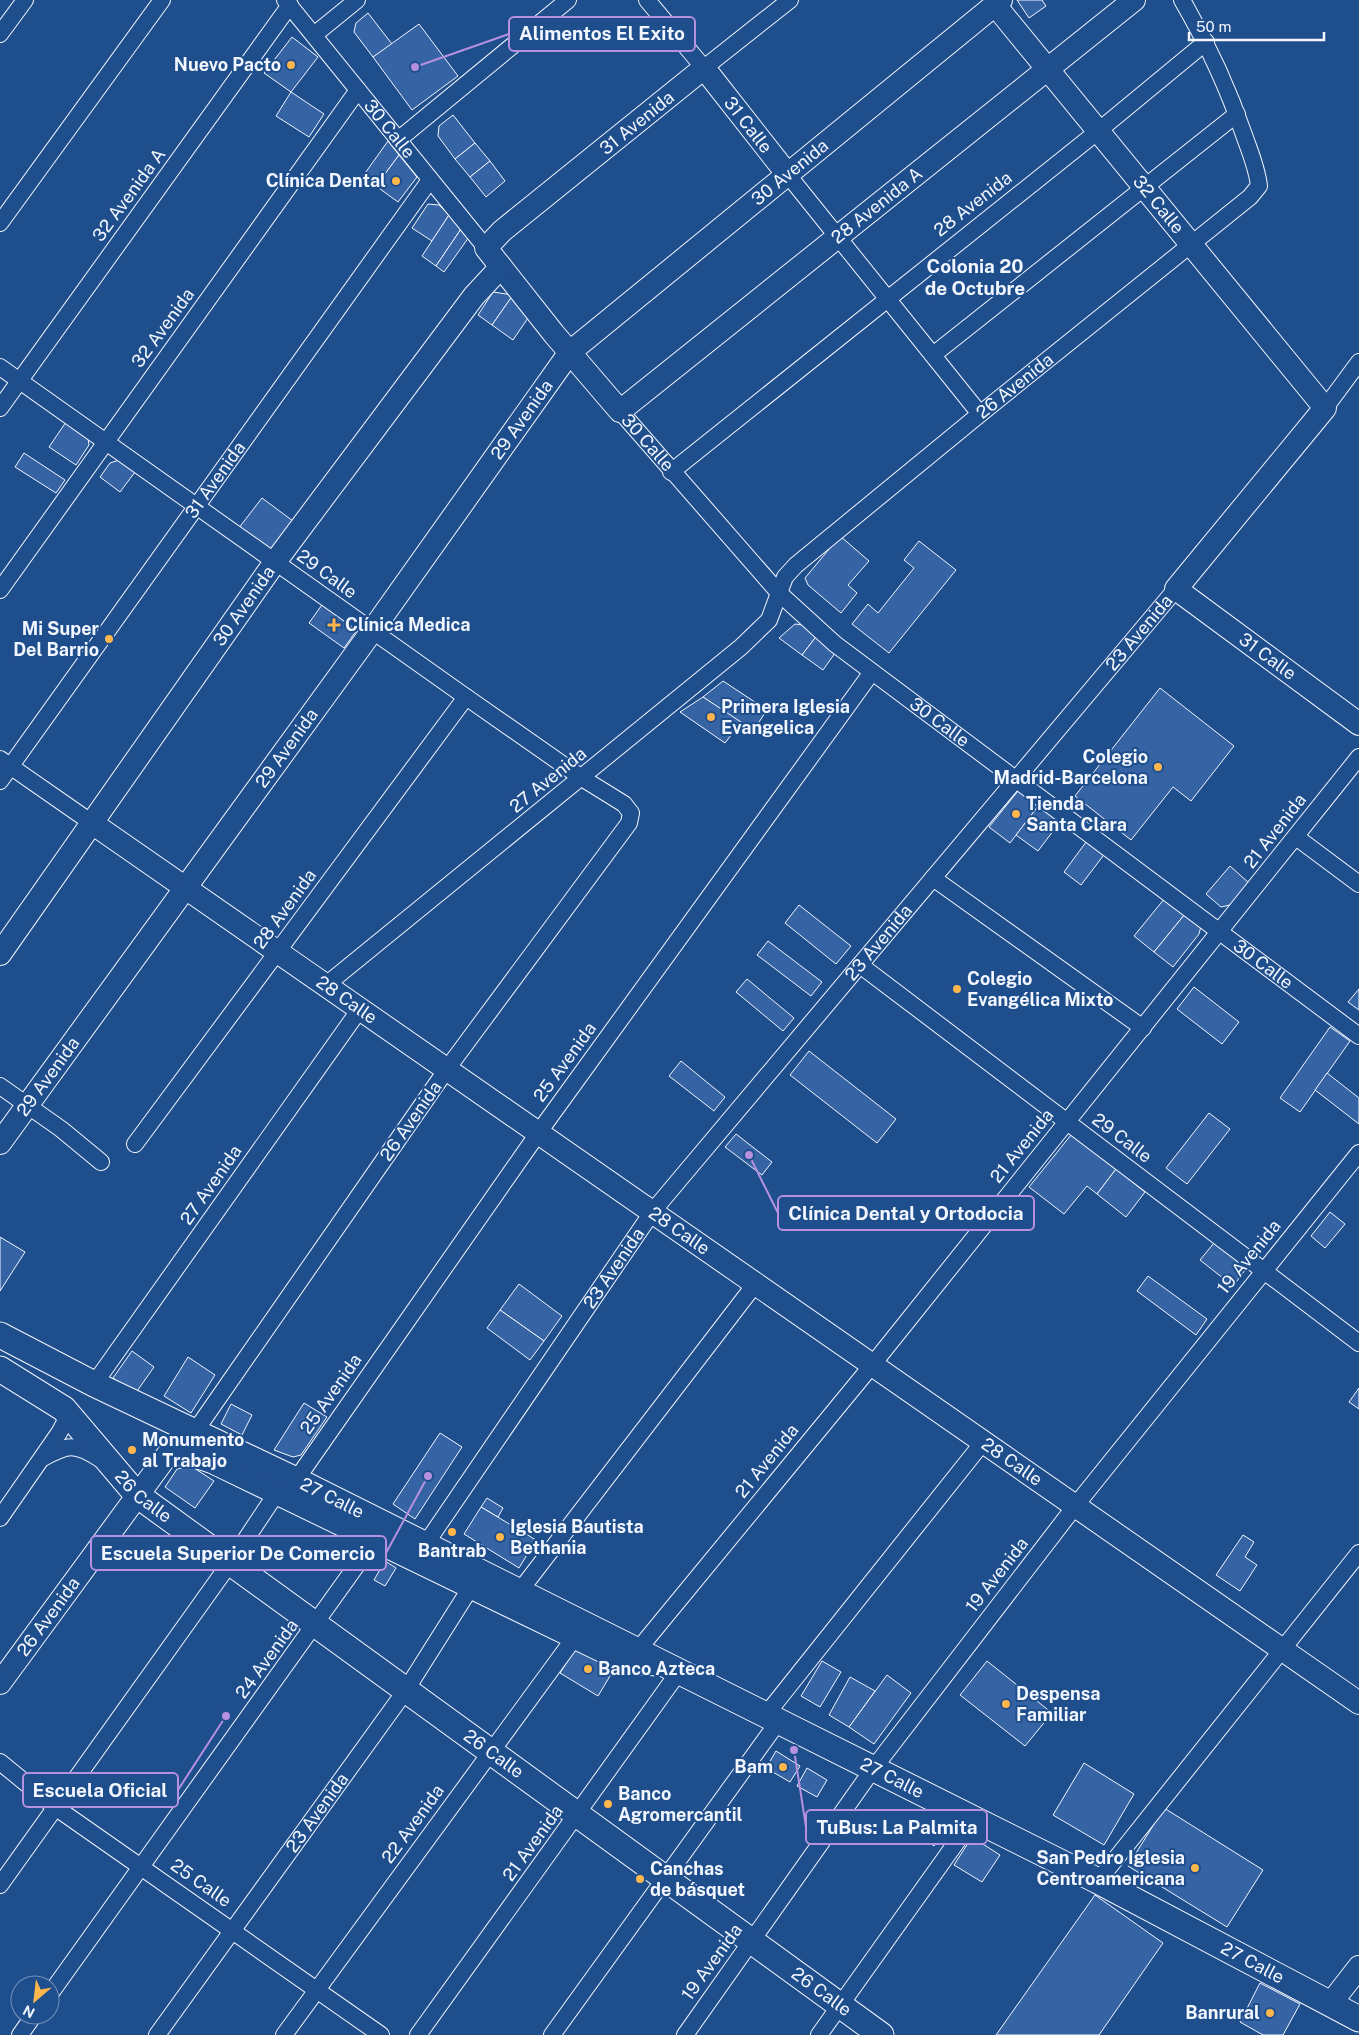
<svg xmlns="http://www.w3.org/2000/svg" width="1359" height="2035" viewBox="0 0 1359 2035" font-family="'Public Sans',sans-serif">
<rect width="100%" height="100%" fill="#1f4e8c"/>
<g fill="#3563a3" stroke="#f2f6ff">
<polygon points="1017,0 1042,0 1046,6 1029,18"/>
<polygon points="368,13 392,44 373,57 354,32 356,23"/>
<polygon points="419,24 458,76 412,110 373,57"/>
<polygon points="292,37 318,57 291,92 264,73"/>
<polygon points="291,92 324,114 309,137 276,116"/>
<polygon points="453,115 475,143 455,159 438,136 439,126"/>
<polygon points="388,141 399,155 376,186 363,176"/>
<polygon points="475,143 490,161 470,177 455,159"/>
<polygon points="399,155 417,177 398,202 376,186"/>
<polygon points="490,161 505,181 486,197 470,177"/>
<polygon points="428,204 439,205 449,215 432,241 412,228"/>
<polygon points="449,215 461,229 436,266 422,256"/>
<polygon points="461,229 469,237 444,272 436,266"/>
<polygon points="493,292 513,295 492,325 478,315"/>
<polygon points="513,295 530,315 513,340 492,325"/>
<polygon points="66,422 88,437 89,445 76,465 49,447"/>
<polygon points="24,453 65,480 56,493 15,467"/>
<polygon points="119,460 135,472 120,492 100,477 110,463"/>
<polygon points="262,498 297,524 274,556 238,529"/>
<polygon points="840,536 869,561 848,585 857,593 841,613 808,585 805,578"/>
<polygon points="919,541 956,570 889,653 852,624 868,604 878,613 914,568 904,560"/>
<polygon points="324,602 359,627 344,648 309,623"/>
<polygon points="795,624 803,625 818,634 802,655 779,638"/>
<polygon points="818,634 838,649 823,670 802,655"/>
<polygon points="723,681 767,710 753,731 703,697"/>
<polygon points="1160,688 1234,746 1191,801 1173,787 1131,840 1075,796"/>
<polygon points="703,697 741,722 725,743 680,712"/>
<polygon points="1022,786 1042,801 1010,843 989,827"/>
<polygon points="1042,801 1063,818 1038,851 1016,835"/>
<polygon points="1089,838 1106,852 1081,885 1064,872"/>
<polygon points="1230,866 1249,883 1230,905 1221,907 1206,894"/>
<polygon points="1165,898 1185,914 1154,952 1134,936"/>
<polygon points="799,905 851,946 836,964 785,923"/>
<polygon points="1185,914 1201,926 1199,934 1173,967 1154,952"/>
<polygon points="768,941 822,982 811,996 757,955"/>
<polygon points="747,979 794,1018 783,1031 736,992"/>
<polygon points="1194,987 1239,1022 1222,1044 1177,1009"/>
<polygon points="1359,989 1359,1010 1348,1002"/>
<polygon points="1330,1027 1350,1041 1300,1112 1280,1098"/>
<polygon points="809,1051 896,1119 877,1143 790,1075"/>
<polygon points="681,1061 725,1097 714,1111 669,1076"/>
<polygon points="1327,1073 1359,1098 1359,1124 1315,1090"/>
<polygon points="1209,1113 1230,1129 1187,1184 1166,1168"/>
<polygon points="736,1134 772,1162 762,1175 725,1147"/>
<polygon points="1071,1135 1116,1169 1097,1194 1087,1186 1064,1214 1029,1187"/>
<polygon points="1116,1169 1145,1192 1126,1217 1097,1194"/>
<polygon points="1330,1212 1345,1224 1325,1248 1311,1236"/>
<polygon points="0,1237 25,1252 0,1291"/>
<polygon points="1218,1238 1247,1261 1246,1269 1233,1286 1200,1260"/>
<polygon points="1148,1276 1207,1319 1196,1335 1137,1291"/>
<polygon points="519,1284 562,1316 544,1341 500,1310"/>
<polygon points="500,1310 544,1341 530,1360 487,1328"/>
<polygon points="132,1351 154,1367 135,1394 113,1378"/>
<polygon points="188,1357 215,1375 191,1413 164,1396"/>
<polygon points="1359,1388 1359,1409 1349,1402"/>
<polygon points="304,1403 327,1417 301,1455 293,1457 274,1450"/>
<polygon points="231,1404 252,1415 242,1435 221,1424"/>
<polygon points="440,1433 462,1447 415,1519 393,1504"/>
<polygon points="191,1466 214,1481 195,1508 165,1487 177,1469"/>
<polygon points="487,1498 503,1508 498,1517 481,1507"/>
<polygon points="481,1507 536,1540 519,1568 464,1534"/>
<polygon points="1243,1535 1254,1542 1245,1557 1257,1565 1240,1591 1216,1575"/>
<polygon points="385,1561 396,1568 385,1586 374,1580"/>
<polygon points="587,1648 616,1666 598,1696 560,1673 574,1651"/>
<polygon points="822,1661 841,1672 820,1707 801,1696"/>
<polygon points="987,1661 1052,1713 1025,1746 960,1695"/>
<polygon points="887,1675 911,1693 874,1744 849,1727"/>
<polygon points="850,1677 875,1691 849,1727 829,1715"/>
<polygon points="776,1751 800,1766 790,1782 766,1768"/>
<polygon points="1084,1763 1134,1794 1104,1845 1053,1815"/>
<polygon points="807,1768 827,1780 817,1797 797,1786"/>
<polygon points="1164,1808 1263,1870 1227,1927 1128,1866"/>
<polygon points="932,1819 940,1823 941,1836 934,1846 919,1835"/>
<polygon points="972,1837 1000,1855 982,1882 954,1865"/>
<polygon points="1095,1895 1163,1943 1099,2035 996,2035"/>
<polygon points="1260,1983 1300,2004 1283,2035 1263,2035 1240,2022"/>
</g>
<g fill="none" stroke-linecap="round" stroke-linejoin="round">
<g stroke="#f2f6ff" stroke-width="18">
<g id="street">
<path id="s1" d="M 285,0 L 486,248"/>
<polyline points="647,0 704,68 790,0"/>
<polyline points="0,34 25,0"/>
<polyline points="314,35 357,0"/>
<polyline points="398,140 568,0"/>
<polyline points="788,175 980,414"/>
<polyline points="0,223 162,0"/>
<polyline points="933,355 1237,114"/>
<polyline points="0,367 466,697 582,778 624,804 631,813 629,823 447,1069 194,1433"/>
<polyline points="0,408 290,5"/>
<polyline points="1325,408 1359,362"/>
<path id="s2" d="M 620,411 L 779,593 L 835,644 L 1359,1036"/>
<polyline points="671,472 1097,132 1206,42"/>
<polyline points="0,590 358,90"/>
<polyline points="0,759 92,823"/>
<path id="s3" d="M 0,781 L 430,180"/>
<polyline points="1296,837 1359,884"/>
<polyline points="933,878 1143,1028"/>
<polyline points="860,965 1359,1343"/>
<path id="s4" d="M 326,985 L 741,647 L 769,620 L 785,577 L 796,565 L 980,414 L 1250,197 L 1259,186 C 1257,168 1250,152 1244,135 C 1228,88 1207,43 1182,0"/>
<polyline points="0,1086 61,1129 101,1162"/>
<polyline points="135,1144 466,697"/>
<polyline points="94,1384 360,1009"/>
<path d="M 43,1458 C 68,1444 75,1443 100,1459"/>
<polyline points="296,1480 539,1132 872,672"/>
<polyline points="0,1518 59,1433 65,1422 64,1409"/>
<path id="s5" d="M 425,1545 L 653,1211 L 1176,589"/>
<polyline points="519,1592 756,1283"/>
<polyline points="637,1651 873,1364 1359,757"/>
<polyline points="765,1716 984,1441"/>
<polyline points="0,1762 55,1807 381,2035"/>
<polyline points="1098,1881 1359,1553"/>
<polyline points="0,1885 230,1563 276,1494"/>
<polyline points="50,1994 374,1541"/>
<polyline points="20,2035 34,2015"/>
<path id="s6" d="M 157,2035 L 406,1690 L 471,1587"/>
<polyline points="284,2035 575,1637"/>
<polyline points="418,2035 678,1673"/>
<polyline points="552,2035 778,1722"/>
<polyline points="685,2035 873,1769 1076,1505 1359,1153"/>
<polyline points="819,2035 973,1819"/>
</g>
</g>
<g stroke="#f2f6ff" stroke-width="24">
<g id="secondary">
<path id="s7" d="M 995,5 L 1325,408 L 1176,589 L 1359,724"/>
<path id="s8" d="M 788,175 L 704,68 L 502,231 L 486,248 L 554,334 L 620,411 L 1134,0"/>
<path id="s9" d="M 92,823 L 1359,1703"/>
<path id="s10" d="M 0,954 L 275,562 L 474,296 L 501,267"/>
<path id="s11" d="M 0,1143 L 372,631 L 570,352 L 1001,0"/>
<path id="s12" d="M 0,1683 L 168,1454 L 188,1454 L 212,1462 L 625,1662 L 663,1665"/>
<polyline points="1331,2003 1359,1967"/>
</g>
</g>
<g stroke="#f2f6ff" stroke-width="27">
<g id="primary">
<path id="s13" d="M 0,1335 L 94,1384 L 296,1480 L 1098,1881 L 1359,2019"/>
<path id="s14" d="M 0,1369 L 64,1409 L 137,1495 L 881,2035"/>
</g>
</g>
<use href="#street" stroke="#1f4e8c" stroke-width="16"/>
<use href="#secondary" stroke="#1f4e8c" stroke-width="22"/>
<use href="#primary" stroke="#1f4e8c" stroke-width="25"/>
</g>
<g fill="#ffb74d" stroke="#1f4e8c" stroke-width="2">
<circle cx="291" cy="65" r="5"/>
<circle cx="396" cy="181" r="5"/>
<path d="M331.5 617.5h5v5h5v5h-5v5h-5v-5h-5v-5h5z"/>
<circle cx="109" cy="639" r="5"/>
<circle cx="711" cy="717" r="5"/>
<circle cx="1158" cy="767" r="5"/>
<circle cx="1016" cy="814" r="5"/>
<circle cx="957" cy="989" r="5"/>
<circle cx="132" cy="1450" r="5"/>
<circle cx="452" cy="1532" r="5"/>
<circle cx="500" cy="1537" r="5"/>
<circle cx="588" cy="1669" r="5"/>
<circle cx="1006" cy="1704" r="5"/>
<circle cx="783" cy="1767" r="5"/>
<circle cx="608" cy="1804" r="5"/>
<circle cx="1195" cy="1868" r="5"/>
<circle cx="640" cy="1879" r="5"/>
<circle cx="1270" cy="2013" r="5"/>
</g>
<g text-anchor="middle" stroke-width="4" stroke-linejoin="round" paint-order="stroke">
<g font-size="18" font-weight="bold" fill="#f2f6ff" stroke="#1f4e8c" text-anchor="start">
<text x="281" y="71" text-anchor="end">Nuevo Pacto</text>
<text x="386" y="187" text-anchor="end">Clínica Dental</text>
<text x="345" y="631">Clínica Medica</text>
<text x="99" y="635" text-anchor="end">Mi Super<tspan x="99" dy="21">Del Barrio</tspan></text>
<text x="721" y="713">Primera Iglesia<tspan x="721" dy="21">Evangelica</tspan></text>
<text x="1148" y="763" text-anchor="end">Colegio<tspan x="1148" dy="21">Madrid-Barcelona</tspan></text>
<text x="1026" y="810">Tienda<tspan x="1026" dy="21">Santa Clara</tspan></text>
<text x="967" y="985">Colegio<tspan x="967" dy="21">Evangélica Mixto</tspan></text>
<text x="142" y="1446">Monumento<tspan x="142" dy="21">al Trabajo</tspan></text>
<text x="510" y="1533">Iglesia Bautista<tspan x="510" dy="21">Bethania</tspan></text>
<text x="452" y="1557" text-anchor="middle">Bantrab</text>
<text x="598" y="1675">Banco Azteca</text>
<text x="1016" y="1700">Despensa<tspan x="1016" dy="21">Familiar</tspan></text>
<text x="773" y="1773" text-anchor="end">Bam</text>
<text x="618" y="1800">Banco<tspan x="618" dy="21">Agromercantil</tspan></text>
<text x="1185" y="1864" text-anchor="end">San Pedro Iglesia<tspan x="1185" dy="21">Centroamericana</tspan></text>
<text x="650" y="1875">Canchas<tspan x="650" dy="21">de básquet</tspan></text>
<text x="1260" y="2019" text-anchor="end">Banrural</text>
</g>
<g font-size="18" fill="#f2f6ff" stroke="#1f4e8c">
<text transform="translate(637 123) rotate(-39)" y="6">31 Avenida</text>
<text transform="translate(748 125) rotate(52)" y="6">31 Calle</text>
<text dy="6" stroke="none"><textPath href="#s1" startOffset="166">30 Calle</textPath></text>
<text dy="6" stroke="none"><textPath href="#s11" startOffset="1259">30 Avenida</textPath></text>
<text transform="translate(129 195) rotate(-54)" y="6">32 Avenida A</text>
<text transform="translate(973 204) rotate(-38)" y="6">28 Avenida</text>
<text dy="6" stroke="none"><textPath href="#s7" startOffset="258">32 Calle</textPath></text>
<text dy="6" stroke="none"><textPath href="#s8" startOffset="959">28 Avenida A</textPath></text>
<text transform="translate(163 328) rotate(-54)" y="6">32 Avenida</text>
<text dy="6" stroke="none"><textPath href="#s4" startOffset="919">26 Avenida</textPath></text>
<text dy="6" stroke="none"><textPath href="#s11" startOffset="892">29 Avenida</textPath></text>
<text dy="6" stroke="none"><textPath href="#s2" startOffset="42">30 Calle</textPath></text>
<text dy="6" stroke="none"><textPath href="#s3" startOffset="370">31 Avenida</textPath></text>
<text transform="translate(327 574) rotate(36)" y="6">29 Calle</text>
<text dy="6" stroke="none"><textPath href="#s10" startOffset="425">30 Avenida</textPath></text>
<text dy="6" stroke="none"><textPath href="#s5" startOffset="1160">23 Avenida</textPath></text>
<text dy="6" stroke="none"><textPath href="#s7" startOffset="869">31 Calle</textPath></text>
<text dy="6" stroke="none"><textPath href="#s2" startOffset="448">30 Calle</textPath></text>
<text dy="6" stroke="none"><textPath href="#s11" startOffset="488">29 Avenida</textPath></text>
<text transform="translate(548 780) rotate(-39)" y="6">27 Avenida</text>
<text transform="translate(1275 831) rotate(-52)" y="6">21 Avenida</text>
<text transform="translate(285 909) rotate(-54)" y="6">28 Avenida</text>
<text dy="6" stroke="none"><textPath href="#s5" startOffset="755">23 Avenida</textPath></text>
<text dy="6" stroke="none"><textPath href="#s2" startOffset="852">30 Calle</textPath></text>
<text dy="6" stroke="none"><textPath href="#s9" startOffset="310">28 Calle</textPath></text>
<text transform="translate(565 1062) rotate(-54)" y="6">25 Avenida</text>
<text dy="6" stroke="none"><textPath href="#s11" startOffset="82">29 Avenida</textPath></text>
<text transform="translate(411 1121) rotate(-55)" y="6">26 Avenida</text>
<text transform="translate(1122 1138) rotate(37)" y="6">29 Calle</text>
<text transform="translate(1022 1146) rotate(-51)" y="6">21 Avenida</text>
<text transform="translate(211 1185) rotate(-55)" y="6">27 Avenida</text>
<text dy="6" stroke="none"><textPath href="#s9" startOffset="715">28 Calle</textPath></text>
<text transform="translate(1249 1257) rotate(-51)" y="6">19 Avenida</text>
<text dy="6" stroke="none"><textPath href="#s5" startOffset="335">23 Avenida</textPath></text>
<text transform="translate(331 1394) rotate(-55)" y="6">25 Avenida</text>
<text transform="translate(767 1461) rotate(-51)" y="6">21 Avenida</text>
<text dy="6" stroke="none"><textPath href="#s9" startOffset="1120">28 Calle</textPath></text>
<text dy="6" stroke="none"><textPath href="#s14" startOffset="194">26 Calle</textPath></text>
<text dy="6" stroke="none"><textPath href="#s13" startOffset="370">27 Calle</textPath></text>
<text transform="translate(997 1575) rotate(-52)" y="6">19 Avenida</text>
<text dy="6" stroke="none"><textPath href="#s12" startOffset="82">26 Avenida</textPath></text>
<text transform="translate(267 1659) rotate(-54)" y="6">24 Avenida</text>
<text dy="6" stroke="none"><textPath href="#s14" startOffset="629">26 Calle</textPath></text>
<text dy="6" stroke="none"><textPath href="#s13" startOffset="996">27 Calle</textPath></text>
<text dy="6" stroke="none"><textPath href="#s6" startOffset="274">23 Avenida</textPath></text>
<text transform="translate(413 1824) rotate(-54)" y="6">22 Avenida</text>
<text transform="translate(533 1843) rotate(-54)" y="6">21 Avenida</text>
<text transform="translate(201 1883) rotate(35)" y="6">25 Calle</text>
<text transform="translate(712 1962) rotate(-54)" y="6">19 Avenida</text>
<text dy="6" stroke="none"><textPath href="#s13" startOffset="1401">27 Calle</textPath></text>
<text dy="6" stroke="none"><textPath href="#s14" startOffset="1034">26 Calle</textPath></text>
</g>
<g font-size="19" font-weight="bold" fill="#f2f6ff" stroke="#1f4e8c">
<text x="975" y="273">Colonia 20<tspan x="975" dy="22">de Octubre</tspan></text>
</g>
</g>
<path fill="none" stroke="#b691df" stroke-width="2" d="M415 67L509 34M749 1155L778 1213M428 1476L386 1553M226 1716L178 1790M794 1750L806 1827"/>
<g fill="#b691df" stroke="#1f4e8c" stroke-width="2">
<circle cx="415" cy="67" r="5"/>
<circle cx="749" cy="1155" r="5"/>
<circle cx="428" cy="1476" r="5"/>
<circle cx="226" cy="1716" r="5"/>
<circle cx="794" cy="1750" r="5"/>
</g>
<g fill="#1f4e8c" stroke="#b691df" stroke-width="2">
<rect x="509" y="17" width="186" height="34" rx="5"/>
<rect x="778" y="1196" width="256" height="34" rx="5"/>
<rect x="91" y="1536" width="295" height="34" rx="5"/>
<rect x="23" y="1773" width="155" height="34" rx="5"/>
<rect x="806" y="1810" width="181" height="34" rx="5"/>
</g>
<g font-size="19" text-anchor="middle" font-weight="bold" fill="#f2f6ff">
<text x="602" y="40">Alimentos El Exito</text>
<text x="906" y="1220">Clínica Dental y Ortodocia</text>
<text x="238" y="1560">Escuela Superior De Comercio</text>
<text x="100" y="1797">Escuela Oficial</text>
<text x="897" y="1834">TuBus: La Palmita</text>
</g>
<g transform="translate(35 2000) rotate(208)"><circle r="24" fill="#1f4e8c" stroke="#7391ba"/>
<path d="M0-4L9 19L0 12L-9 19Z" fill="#ffb74d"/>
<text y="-8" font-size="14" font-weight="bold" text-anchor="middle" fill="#f2f6ff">N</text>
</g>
<path d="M1189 32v8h135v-8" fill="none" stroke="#f2f6ff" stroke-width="2.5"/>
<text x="1196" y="32" font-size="15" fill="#f2f6ff" stroke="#1f4e8c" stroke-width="4" paint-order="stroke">50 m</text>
</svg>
